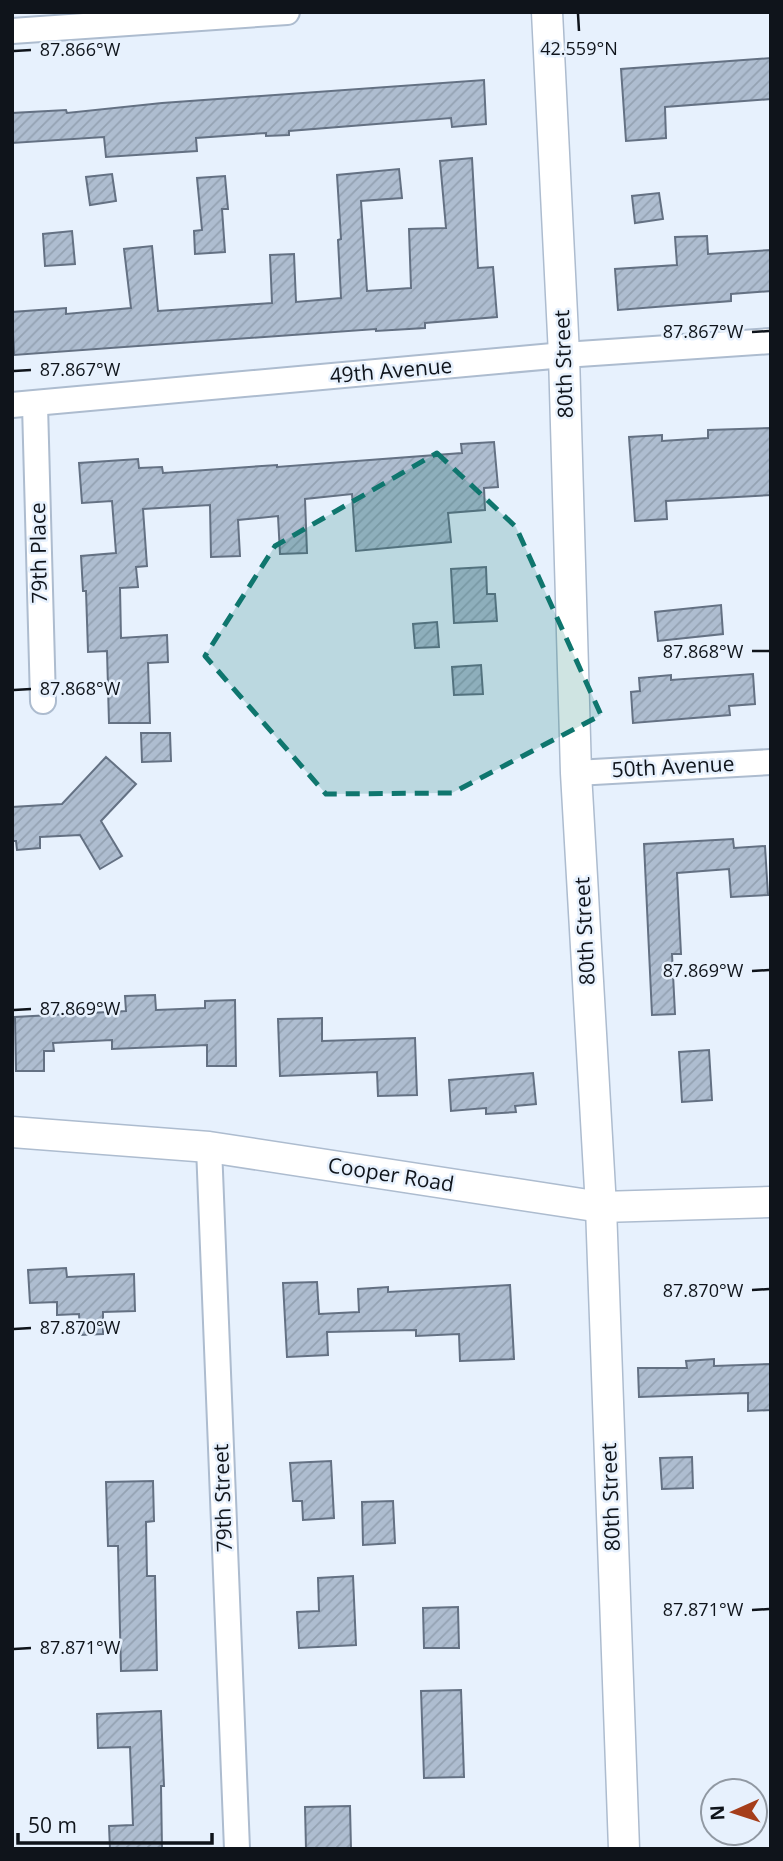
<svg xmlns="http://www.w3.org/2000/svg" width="783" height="1861" viewBox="0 0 783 1861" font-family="'Open Sans',sans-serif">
<defs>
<pattern id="building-hatch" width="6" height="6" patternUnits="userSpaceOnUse" patternTransform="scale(1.75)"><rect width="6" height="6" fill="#aebdd0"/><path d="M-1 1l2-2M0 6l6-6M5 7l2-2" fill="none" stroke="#94a2b2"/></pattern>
</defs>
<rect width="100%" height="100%" fill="#e7f1fd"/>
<g fill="url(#building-hatch)" stroke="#647183" stroke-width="2">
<polygon points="771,58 771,99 665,107 666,138 626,141 621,69"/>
<polygon points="484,80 486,124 452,127 451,118 289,131 289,135 266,136 266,133 196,138 197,151 106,157 104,137 12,143 12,113 66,110 67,113 162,103"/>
<polygon points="472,158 478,268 493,267 497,317 425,323 425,328 376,331 376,329 14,355 12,312 66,308 66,314 131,308 124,249 152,246 158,311 272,303 270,255 294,254 296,302 341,298 338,240 341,239 337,175 399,169 402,198 361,201 367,291 411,288 409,229 446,228 440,161"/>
<polygon points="112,174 116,201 90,205 86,177"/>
<polygon points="225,176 228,209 222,209 225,252 195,254 194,231 202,230 197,178"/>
<polygon points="659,193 663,219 635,223 632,196"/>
<polygon points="72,231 75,264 45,266 43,234"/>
<polygon points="707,236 708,254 771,250 771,291 731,294 731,301 618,310 615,269 677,265 675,237"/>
<polygon points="771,428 771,495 666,501 667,519 635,521 629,437 662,435 662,441 708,438 708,430"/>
<polygon points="494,442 498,487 484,488 485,510 448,513 451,542 356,551 352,494 305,499 307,553 280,554 278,516 238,520 240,556 211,557 210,505 143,509 147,566 136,567 138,587 120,588 121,638 167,635 168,662 148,663 150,723 109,723 107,651 88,652 86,591 83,591 81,556 116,553 112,501 82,503 79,463 138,459 139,468 162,467 163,473 277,465 277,467 462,453 461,444"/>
<polygon points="486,567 487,594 495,594 497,621 454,623 451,569"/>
<polygon points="721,605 723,634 658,641 655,612"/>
<polygon points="437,622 439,647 415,648 413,624"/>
<polygon points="481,665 483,694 454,695 452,667"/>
<polygon points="753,674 755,704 729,706 730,715 633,723 631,692 640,691 639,678 671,675 671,680"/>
<polygon points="141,733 170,733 171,761 142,762"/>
<polygon points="106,757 136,784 101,821 122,856 100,869 80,835 40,837 40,848 17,850 16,841 12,841 12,807 62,804"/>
<polygon points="733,839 734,848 765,846 768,895 731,897 729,869 677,873 681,954 672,954 675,1014 652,1015 644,844"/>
<polygon points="155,995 156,1010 205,1008 205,1001 235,1000 236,1066 207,1066 207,1045 112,1049 112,1040 53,1043 54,1051 44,1051 44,1071 16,1071 15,1017 126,1011 125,996"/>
<polygon points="322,1018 322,1041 415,1038 417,1095 378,1096 377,1072 280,1076 278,1019"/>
<polygon points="709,1050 712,1100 682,1102 679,1052"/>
<polygon points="533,1073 536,1104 515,1106 516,1112 486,1114 486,1108 451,1111 449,1080"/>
<polygon points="66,1268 67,1277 134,1274 135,1311 103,1312 103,1334 80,1335 79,1314 57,1315 57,1302 30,1303 28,1270"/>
<polygon points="317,1282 319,1314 359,1312 358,1289 388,1287 388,1292 510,1285 514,1359 460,1361 459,1334 416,1336 416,1330 327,1332 328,1355 287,1357 283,1283"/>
<polygon points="714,1359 714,1366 771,1364 771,1410 748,1411 748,1393 639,1397 638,1368 687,1368 686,1361"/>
<polygon points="692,1457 693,1488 662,1489 660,1458"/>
<polygon points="331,1461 334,1518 303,1520 302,1501 293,1501 290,1463"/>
<polygon points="153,1481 154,1521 146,1522 147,1576 155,1576 157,1670 121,1671 118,1546 108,1546 106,1482"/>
<polygon points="393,1501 395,1543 363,1545 362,1502"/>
<polygon points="353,1576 356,1645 299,1648 297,1612 319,1611 318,1578"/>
<polygon points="458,1607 459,1648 424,1648 423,1608"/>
<polygon points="461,1690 464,1777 424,1778 421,1691"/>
<polygon points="161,1711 164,1786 161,1786 162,1849 110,1849 109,1826 133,1825 130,1747 98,1748 97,1714"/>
<polygon points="350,1806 351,1849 306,1849 305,1807"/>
</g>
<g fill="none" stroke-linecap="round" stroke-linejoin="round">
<g stroke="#adbccf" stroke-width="28">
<g id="minor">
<polyline points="12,31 287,12"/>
<polyline points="12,405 564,355 771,341"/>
<polyline points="35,405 43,701"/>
<polyline points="576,773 771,762"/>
<polyline points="209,1147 237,1849"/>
</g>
</g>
<g stroke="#adbccf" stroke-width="33">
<g id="tertiary">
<polyline points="547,12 564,355 576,773 601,1207 624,1849"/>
<polyline points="12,1132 209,1147 601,1207 771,1202"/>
</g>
</g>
<use href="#minor" stroke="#fff" stroke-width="24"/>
<use href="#tertiary" stroke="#fff" stroke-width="30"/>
</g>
<path fill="#0f766e" fill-opacity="0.2" stroke="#0f766e" stroke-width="5" stroke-dasharray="14 9" stroke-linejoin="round" d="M 437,453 L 516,527 L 601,715 L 452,793 L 326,794 L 205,656 L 275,546 Z"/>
<path fill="none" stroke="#0f141b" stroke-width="2.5" d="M 578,14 L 579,31M 14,51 L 31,50M 752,332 L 769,331M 14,371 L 31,370M 752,651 L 769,651M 14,690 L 31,689M 752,971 L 769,970M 14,1010 L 31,1009M 752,1290 L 769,1289M 14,1329 L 31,1328M 752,1610 L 769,1609M 14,1649 L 31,1648"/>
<g text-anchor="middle" stroke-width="5" stroke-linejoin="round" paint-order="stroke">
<g font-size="21" fill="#0f141b" stroke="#e7f1fd">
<text transform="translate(564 364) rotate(-92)" y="7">80th Street</text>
<text transform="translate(391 371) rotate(-5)" y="7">49th Avenue</text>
<text transform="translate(39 553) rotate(-91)" y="7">79th Place</text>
<text transform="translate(673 767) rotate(-3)" y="7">50th Avenue</text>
<text transform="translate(585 931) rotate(-93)" y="7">80th Street</text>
<text transform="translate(391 1175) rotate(9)" y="7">Cooper Road</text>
<text transform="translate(611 1497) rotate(-92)" y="7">80th Street</text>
<text transform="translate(223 1498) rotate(-92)" y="7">79th Street</text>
</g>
</g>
<g font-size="18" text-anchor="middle" fill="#0f141b" stroke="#e7f1fd" stroke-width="5" stroke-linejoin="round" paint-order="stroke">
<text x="579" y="55">42.559°N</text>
<text x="80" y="56">87.866°W</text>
<text x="703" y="338">87.867°W</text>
<text x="80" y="376">87.867°W</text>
<text x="703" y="658">87.868°W</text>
<text x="80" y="695">87.868°W</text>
<text x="703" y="977">87.869°W</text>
<text x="80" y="1015">87.869°W</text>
<text x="703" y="1297">87.870°W</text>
<text x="80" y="1334">87.870°W</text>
<text x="703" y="1616">87.871°W</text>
<text x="80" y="1654">87.871°W</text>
</g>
<rect width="783" height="1861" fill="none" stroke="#0f141b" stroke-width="28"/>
<g transform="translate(734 1812) rotate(267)"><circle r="33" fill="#e7f1fd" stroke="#9199a3" stroke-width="2"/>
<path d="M0-5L12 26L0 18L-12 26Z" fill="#a53e1b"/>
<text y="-10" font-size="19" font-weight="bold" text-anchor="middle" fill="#0f141b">N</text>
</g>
<path d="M18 1833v10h194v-10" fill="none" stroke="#0f141b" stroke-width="3.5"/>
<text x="28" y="1833" font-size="21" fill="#0f141b" stroke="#e7f1fd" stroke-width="5" paint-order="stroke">50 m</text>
</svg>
